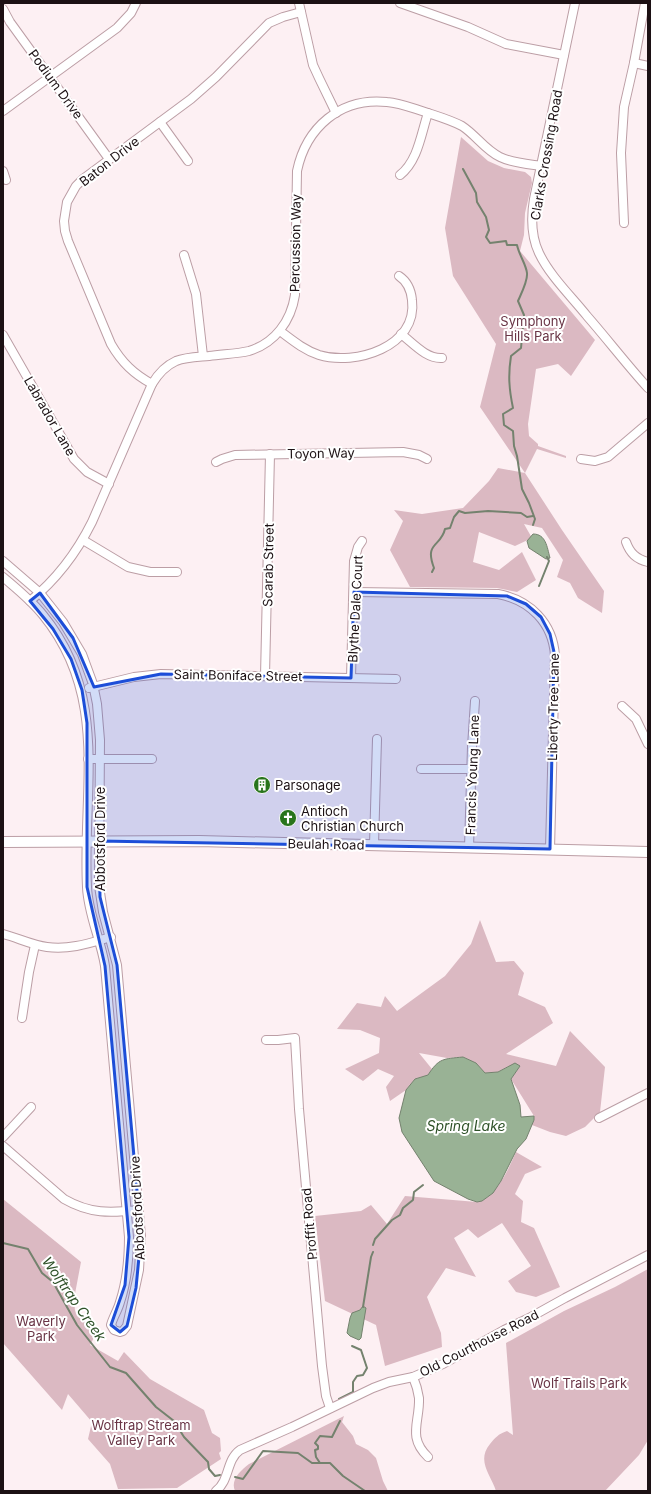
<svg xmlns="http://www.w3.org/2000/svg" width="651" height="1494" viewBox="0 0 651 1494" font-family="Inter,sans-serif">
<rect width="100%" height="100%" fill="#fdf0f3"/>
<g fill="#dbb9c2">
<polygon points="461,137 488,161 504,168 525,172 531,177 532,183 525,213 524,235 520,251 595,340 571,376 558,364 536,369 528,424 529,436 538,444 538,446 566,456 566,458 537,449 525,473 562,530 604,591 602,613 578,598 570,583 557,577 563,560 542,528 524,524 532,538 515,546 479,532 473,562 499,570 522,552 536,580 517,592 497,588 410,587 390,550 403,521 394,510 422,514 463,508 489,481 498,468 525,473 480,407 496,344 453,276 445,228"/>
<polygon points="480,920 496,962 514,961 524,973 518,995 545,1007 553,1023 506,1054 556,1066 570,1031 605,1067 600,1112 585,1127 566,1136 550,1132 532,1125 534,1120 534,1116 511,1079 520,1066 509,1066 498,1072 485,1073 476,1063 463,1057 447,1058 419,1053 432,1069 428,1075 415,1079 406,1090 390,1101 386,1087 394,1076 378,1069 363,1081 345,1069 379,1053 380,1038 360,1030 337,1029 357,1003 381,1007 385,996 397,1011 445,976 471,944"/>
<path d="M 516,1152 L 542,1167 L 525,1174 L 515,1194 L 523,1201 L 521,1222 L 534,1228 L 560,1287 L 536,1297 L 516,1292 L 508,1281 L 531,1266 L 502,1223 L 478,1238 L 468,1229 L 454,1238 L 476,1277 L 446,1268 L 427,1297 L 441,1333 L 442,1347 L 385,1366 L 376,1325 L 325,1301 L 315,1216 L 361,1211 L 371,1205 L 387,1224 L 405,1196 L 477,1202 C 496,1198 509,1168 516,1152 Z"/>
<polygon points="3,1199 81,1262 74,1299 75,1311 97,1332 90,1345 118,1361 124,1352 150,1379 204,1410 212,1433 220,1438 221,1451 219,1453 221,1459 177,1488 118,1489 110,1464 88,1439 92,1422 68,1394 62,1410 3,1343"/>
<path d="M 648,1269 L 648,1440 L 639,1455 L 605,1491 L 496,1491 C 491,1475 476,1461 490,1444 C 495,1438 498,1434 507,1431 L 513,1435 L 506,1343 L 564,1311 L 615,1287 Z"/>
<path d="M 344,1416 L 342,1422 L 353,1436 L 356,1444 L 368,1450 L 376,1458 L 383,1481 L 388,1491 L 235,1491 C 230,1480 241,1470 249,1464 Z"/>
</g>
<g fill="#99b295" stroke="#74826e">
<path d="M 533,534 C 546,534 547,547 550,558 L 546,559 L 529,548 L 527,541 Z"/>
<path d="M 463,1057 L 476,1063 L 485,1073 L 498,1072 L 515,1063 L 520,1066 L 511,1079 L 520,1105 L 521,1117 L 534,1116 L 534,1120 L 526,1139 L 517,1149 L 501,1181 L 493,1193 L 482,1201 L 477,1202 L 468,1199 L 434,1181 L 402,1132 L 399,1118 L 406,1090 L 415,1079 L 428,1075 C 439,1058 443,1059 463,1057 Z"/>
<polygon points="363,1306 366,1308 361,1338 359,1340 350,1336 347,1333 350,1318 352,1313 360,1310"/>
</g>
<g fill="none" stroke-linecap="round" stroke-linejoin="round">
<g stroke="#74826e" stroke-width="2">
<path d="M 463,169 L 476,193 L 477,202 L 486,217 L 489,230 L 486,237 L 490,243 L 506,241 L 507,245 L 517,245 C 519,255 526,264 527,273 C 528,281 521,294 518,301 L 524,315 L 521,348 L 511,356 C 508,375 509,389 513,408 L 503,414 L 504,425 L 513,431 L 514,446 L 517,456 L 522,489 L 529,503 L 535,519 L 533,525"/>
<path d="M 432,572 L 434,568 C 424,542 441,547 445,529 L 450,528 L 454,517 L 459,511 L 465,513 L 488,511 L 521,513 L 527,517 L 533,516"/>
<polyline points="539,586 549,561 547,557"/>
<polyline points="3,1243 28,1249 42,1273 53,1282 77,1325 110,1367 126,1373 156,1407 174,1421 184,1437 208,1462 209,1469 215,1476 220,1475"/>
<polyline points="373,1245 375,1239 392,1220 400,1215 403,1208 413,1200 414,1192 423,1185"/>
<polyline points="363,1307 371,1257 373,1252"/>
<polyline points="339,1399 353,1392 353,1382 357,1376 363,1375 367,1368 361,1350 352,1346"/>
<polyline points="320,1463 316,1457 315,1450 318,1449 318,1446 315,1443 320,1436 332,1437 340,1421"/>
<polyline points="235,1477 243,1479 263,1451 298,1453 312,1463 330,1463 343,1476 365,1491"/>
</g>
<g stroke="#bc9ea5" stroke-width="10">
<g id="minor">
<polyline points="299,3 313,65 319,78 336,113"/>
<polyline points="400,3 468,27 506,44 564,55"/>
<path d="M 575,3 L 534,199 C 531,217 531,236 539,253 C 550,276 571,296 587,316 C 608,340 627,365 648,388"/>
<polyline points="3,9 10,22 109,159"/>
<polyline points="634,63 648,66"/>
<polyline points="3,111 117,28 131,13 136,3"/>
<polyline points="160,122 188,161"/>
<polyline points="3,171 6,180"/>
<path d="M 400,175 C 418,161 421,134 428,113"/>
<polyline points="624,223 621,153 624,107 634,63 645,3"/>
<polyline points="184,255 196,294 203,356"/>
<path d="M 280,331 C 292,340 304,350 319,355 C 355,366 418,347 412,300 C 411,290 408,282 399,276"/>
<path d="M 401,334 C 413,343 426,359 442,358"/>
<polyline points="3,335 74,459 87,472 109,484"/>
<path d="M 152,384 C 134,374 122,363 111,344 L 68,241 L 65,231 L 64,221 L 67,202 L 76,186 L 83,179 L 191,99 L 216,77 L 269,23 L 283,17 L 301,12"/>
<polyline points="581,459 595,461 608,457 648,423"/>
<polyline points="216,462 222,459 235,455 403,452 419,455 427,459"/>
<polyline points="83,540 128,567 150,572 177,572"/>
<path d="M 626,542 C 630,553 636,559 648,562"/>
<path d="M 3,561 L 40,593 L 63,622 L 82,654 L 93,684 L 97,704 L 100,740 L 99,886 L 103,912 L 117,965 L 141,1236 L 139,1270 L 127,1326 L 123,1331 L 120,1332 L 114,1330 L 111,1325 C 113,1317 118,1310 120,1302 C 127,1281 129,1259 129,1237 L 105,966 C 101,940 88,914 87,887 C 82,790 110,697 43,615 C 31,600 17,589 3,577"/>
<path d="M 354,592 L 498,594 C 530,600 553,623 555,656 L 550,849"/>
<path d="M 30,601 C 57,579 77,552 92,522 L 152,384 C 158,374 165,366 176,361 C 186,357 198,357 209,356 C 222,354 236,354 249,351 C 275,343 291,321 295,295 L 297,171 C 306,128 340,97 387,102 C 400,103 412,108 425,112 C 437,116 451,120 462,126 C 476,135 485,150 500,157 C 512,163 528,164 542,166"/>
<polyline points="265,676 270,454"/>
<polyline points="351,678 354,561 358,547 362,541"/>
<polyline points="89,688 134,677 161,674 396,679"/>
<polyline points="622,706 636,719 648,744"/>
<polyline points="88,759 152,759"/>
<polyline points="421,769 471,769"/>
<polyline points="374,845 377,739"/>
<polyline points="469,848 472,747 475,701"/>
<path d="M 3,934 C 18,938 32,945 47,947 C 70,950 90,943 111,937"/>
<polyline points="22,1018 29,972 35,945"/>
<polyline points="266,1040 278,1040 295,1038 299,1109 322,1366 326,1396 330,1408"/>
<polyline points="599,1118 648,1093"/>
<polyline points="3,1137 31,1107"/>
<path d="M 3,1146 L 64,1199 C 90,1214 110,1213 139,1210"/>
<path d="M 413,1377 C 416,1384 418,1391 419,1398 C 420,1422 407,1437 428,1457"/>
<path d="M 216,1491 C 230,1480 226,1460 240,1450 L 292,1427 L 373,1388 L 389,1382 L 413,1377 L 443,1364 L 504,1330 L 529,1318 L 565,1298 L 648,1255"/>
</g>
</g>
<g stroke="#bc9ea5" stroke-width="12">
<polyline id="major" points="3,842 199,841 648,852"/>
</g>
<use href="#minor" stroke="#fff" stroke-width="8"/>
<use href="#major" stroke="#fff" stroke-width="10"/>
</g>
<path fill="#1d4ed8" fill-opacity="0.2" stroke="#1d4ed8" stroke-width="3" stroke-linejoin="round" d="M 354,592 L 507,596 L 526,604 L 541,617 L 550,634 L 554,652 L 550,849 L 99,841 L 100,897 L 117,965 L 141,1236 L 136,1288 L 127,1326 L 120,1332 L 111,1325 L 125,1285 L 129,1237 L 105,966 L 87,887 L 87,723 L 82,690 L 71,659 L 53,629 L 30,601 L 40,593 L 73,638 L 94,687 L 161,674 L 351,678 Z"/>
<defs>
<g id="building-disc" transform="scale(0.9)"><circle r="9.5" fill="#27741b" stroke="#fff"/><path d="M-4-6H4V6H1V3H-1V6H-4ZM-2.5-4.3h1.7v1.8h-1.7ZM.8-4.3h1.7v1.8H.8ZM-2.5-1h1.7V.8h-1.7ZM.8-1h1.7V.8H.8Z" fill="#fff"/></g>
<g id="church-disc" transform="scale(0.9)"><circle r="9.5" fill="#27741b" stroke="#fff"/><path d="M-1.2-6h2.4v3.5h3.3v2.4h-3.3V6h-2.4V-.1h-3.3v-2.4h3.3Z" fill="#fff"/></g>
</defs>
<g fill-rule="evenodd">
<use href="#building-disc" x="262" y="785"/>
<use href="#church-disc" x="288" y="818"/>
</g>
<g text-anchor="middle" stroke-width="4" stroke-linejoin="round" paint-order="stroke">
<g font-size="13" fill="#1c1114" stroke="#fff">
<text transform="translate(56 84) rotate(54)" y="5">Podium Drive</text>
<text transform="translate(546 155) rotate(-80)" y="5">Clarks Crossing Road</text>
<text transform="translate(109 161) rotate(-38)" y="5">Baton Drive</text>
<text transform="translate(295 243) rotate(-89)" y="5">Percussion Way</text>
<text transform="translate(50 416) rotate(60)" y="5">Labrador Lane</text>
<text transform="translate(321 453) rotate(-1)" y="5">Toyon Way</text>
<text transform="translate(268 565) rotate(-89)" y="5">Scarab Street</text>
<text transform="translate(355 609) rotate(-87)" y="5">Blythe Dale Court</text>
<text transform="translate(238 675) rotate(1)" y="5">Saint Boniface Street</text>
<text transform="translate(553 707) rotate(-89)" y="5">Liberty Tree Lane</text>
<text transform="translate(472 775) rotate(-88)" y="5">Francis Young Lane</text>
<text transform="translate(100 839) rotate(-90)" y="5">Abbotsford Drive</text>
<text transform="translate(326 844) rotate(1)" y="5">Beulah Road</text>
<text transform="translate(137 1208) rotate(-93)" y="5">Abbotsford Drive</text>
<text transform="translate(309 1224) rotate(-95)" y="5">Proffit Road</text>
<text transform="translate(479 1343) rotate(-27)" y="5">Old Courthouse Road</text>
</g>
<g font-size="13" fill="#693445" stroke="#fff">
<text x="533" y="326">Symphony<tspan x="533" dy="15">Hills Park</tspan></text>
<text x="41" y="1326">Waverly<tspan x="41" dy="15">Park</tspan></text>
<text x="579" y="1388">Wolf Trails Park</text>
<text x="141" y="1430">Wolftrap Stream<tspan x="141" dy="15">Valley Park</tspan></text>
</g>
<g font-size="13" fill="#1c1114" stroke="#fff" text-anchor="start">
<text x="275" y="790">Parsonage</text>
<text x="301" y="816">Antioch<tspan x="301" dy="15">Christian Church</tspan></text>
</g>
<g font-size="14" font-style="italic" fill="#2e5128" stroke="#fff">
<text x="466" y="1131">Spring Lake</text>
<text transform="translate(74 1299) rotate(55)" y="5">Wolftrap Creek</text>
</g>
</g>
<rect width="651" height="1494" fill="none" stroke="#1c1114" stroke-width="8"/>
</svg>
